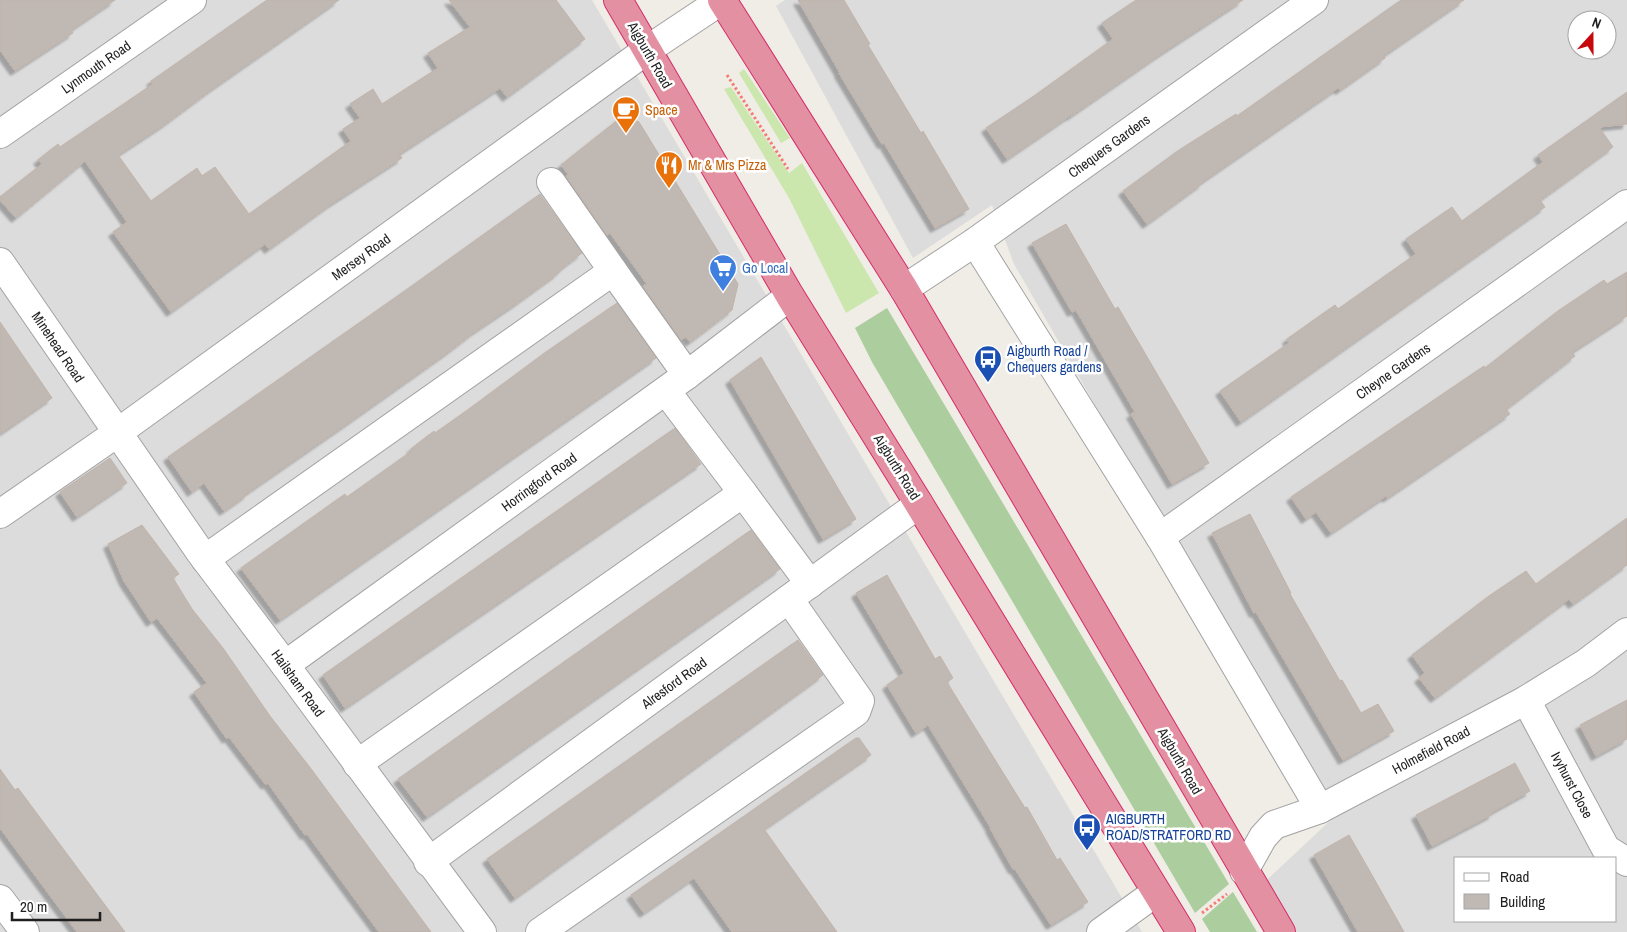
<svg xmlns="http://www.w3.org/2000/svg" width="1627" height="932" viewBox="0 0 1627 932" font-family="'Archivo Narrow',sans-serif">
<defs>
<filter id="shadow"><feDropShadow dx="-4.5" dy="4.5" stdDeviation="1" flood-color="#0004"/></filter>
</defs>
<rect width="100%" height="100%" fill="#f0ece6"/>
<g fill="#dddcdc" fill-rule="evenodd">
<polygon points="0,0 592,0 1142,932 0,932"/>
<path d="M 785,0 L 1627,0 L 1627,932 L 1283,932 L 1256,890 L 1333,818 L 1014,264 L 992,205 L 913,258 L 776,6 ZM 1577,20 L 1607,20 L 1607,50 L 1577,50 ZM 1456,858 L 1616,858 L 1616,921 L 1456,921 Z"/>
</g>
<g fill="#cce7ae">
<polygon points="744,69 790,138 781,143 739,73"/>
<polygon points="731,87 789,173 802,163 879,293 846,313 789,198 724,89"/>
</g>
<g fill="#accd9d">
<polygon points="887,308 1229,884 1195,913 872,362 855,328"/>
<polygon points="1233,892 1257,932 1210,932 1202,919"/>
</g>
<g fill="#c0b8b3" stroke="#c1b3a9" filter="url(#shadow)">
<polygon points="0,0 115,0 71,30 73,33 15,71 0,50"/>
<polygon points="267,0 339,0 212,89 165,124 118,155 151,201 197,168 202,176 215,167 249,214 351,141 343,129 360,118 350,104 373,89 382,104 438,68 428,53 470,27 449,0 556,0 585,39 507,97 500,88 399,154 402,158 331,204 269,249 265,244 171,312 113,232 127,222 85,161 16,218 0,200 0,197 42,164 38,160 58,144 60,147 153,84 151,81"/>
<polygon points="798,0 844,0 870,44 868,45 921,133 923,131 969,209 935,228 884,143 882,144 839,73 840,73"/>
<polygon points="1136,0 1243,0 1159,55 1071,116 1071,115 1007,159 986,128 1034,96 1113,39 1102,23"/>
<polygon points="1401,0 1464,0 1383,56 1385,58 1340,90 1338,88 1202,182 1203,183 1147,224 1123,191 1179,150 1236,114 1237,116"/>
<polygon points="1627,92 1627,124 1599,127 1613,147 1540,200 1545,207 1241,422 1220,391 1289,343 1287,339 1335,305 1338,309 1416,254 1406,239 1452,207 1462,221 1543,162 1538,155"/>
<polygon points="624,115 639,122 738,284 732,310 690,342 686,337 681,340 643,286 647,284 610,233 607,235 566,176 568,174 561,165"/>
<polygon points="540,194 582,253 566,265 557,274 517,303 474,332 451,350 348,423 247,493 248,494 224,511 204,483 192,492 168,457 406,290"/>
<polygon points="1066,224 1115,309 1118,307 1209,463 1172,484 1131,414 1135,412 1076,310 1072,312 1032,243"/>
<polygon points="1627,272 1627,316 1572,352 1575,356 1506,409 1510,414 1387,498 1386,496 1331,533 1316,512 1306,519 1291,497 1484,366 1485,368 1558,311 1604,280 1607,284"/>
<polygon points="617,303 656,358 280,620 241,568 345,494 347,497 413,450 411,449 434,431 435,433 469,409 546,352"/>
<polygon points="0,322 52,398 0,434"/>
<polygon points="761,357 856,519 823,539 730,380"/>
<polygon points="675,428 701,464 345,708 323,675"/>
<polygon points="110,458 127,483 77,517 60,492"/>
<polygon points="1250,514 1291,593 1290,594 1340,681 1342,680 1361,713 1378,704 1394,731 1343,760 1256,612 1254,613 1212,533"/>
<polygon points="1627,518 1627,565 1573,604 1569,599 1435,698 1419,678 1425,673 1412,655 1489,596 1526,571 1536,584"/>
<polygon points="142,525 179,574 173,578 192,609 223,648 270,716 312,770 431,932 379,932 307,834 305,835 268,783 266,785 229,737 227,739 194,692 207,683 157,618 151,622 124,581 108,544"/>
<polygon points="751,530 780,569 427,817 398,779"/>
<polygon points="887,575 935,659 940,656 953,678 947,682 961,705 1025,808 1027,807 1057,860 1060,858 1088,902 1051,925 1015,869 1013,869 990,828 991,828 928,725 916,733 887,685 904,673 856,593"/>
<polygon points="798,640 823,675 515,898 487,859"/>
<polygon points="1627,700 1627,739 1596,756 1580,725"/>
<polygon points="856,738 859,738 871,755 764,829 837,932 732,932 694,878 644,913 631,895"/>
<polygon points="1515,763 1530,791 1492,812 1493,814 1432,846 1416,815"/>
<polygon points="0,769 15,790 18,788 125,932 77,932 0,828"/>
<polygon points="1349,835 1368,868 1404,932 1358,932 1333,888 1314,855"/>
</g>
<g fill="none" stroke-linecap="round" stroke-linejoin="round">
<g stroke="#a3a3a3" stroke-width="30">
<g id="minor">
<polyline points="0,134 192,0"/>
<polyline points="551,182 613,271"/>
<polyline points="975,242 1160,537 1320,809"/>
<polyline points="0,262 200,552 285,665 482,932"/>
<polyline points="904,289 975,242 1314,0"/>
<polyline points="666,391 743,493"/>
<polyline points="0,514 117,433 647,50 722,0"/>
<polyline points="1160,537 1627,204"/>
<polyline points="205,559 613,271 687,375"/>
<polyline points="285,665 687,375 790,296"/>
<polyline points="1526,700 1606,849 1627,862"/>
<polyline points="357,764 743,493 810,584"/>
<polyline points="428,862 919,504"/>
<polyline points="1244,871 1263,837 1274,825 1320,809 1526,700 1586,663 1627,632"/>
<polyline points="0,899 25,932"/>
<polyline points="540,932 856,712 860,701 789,599"/>
<polyline points="1101,932 1155,893"/>
</g>
</g>
<g stroke="#d42d6a" stroke-width="30">
<g id="highway">
<polyline points="618,0 790,296 919,504 1181,932"/>
<polyline points="722,0 904,289 1281,932"/>
</g>
</g>
<g stroke="#f47d73" stroke-width="3" stroke-dasharray="2.5 2.5" stroke-linecap="butt">
<polyline points="727,75 788,169"/>
<polyline points="1202,913 1227,894"/>
</g>
<use href="#minor" stroke="#fff" stroke-width="28"/>
<use href="#highway" stroke="#e391a2" stroke-width="28"/>
</g>
<defs>
<g id="cafe-pin" transform="scale(1.4375)"><path d="M0 17L-7.5 6A9.5 9.5 0 1 1 7.5 6Z" fill="#e8710a" stroke="#fff"/><path d="M-5.5-4.5H6V0H3Q3 3.5 0 3.5H-2.5Q-5.5 3.5-5.5 0ZM3-3.2v2h1.7v-2ZM-6 4.5H4V6H-6Z" fill="#fff"/></g>
<g id="restaurant-pin" transform="scale(1.4375)"><path d="M0 17L-7.5 6A9.5 9.5 0 1 1 7.5 6Z" fill="#e8710a" stroke="#fff"/><path d="M-5-6h1v4h1v-4h1v4h1v-4h1v5L-1.5 .5V6h-2V.5L-5-1ZM5-6V6H3V1.5H1.5Q1.5-4 5-6Z" fill="#fff"/></g>
<g id="supermarket-pin" transform="scale(1.4375)"><path d="M0 17L-7.5 6A9.5 9.5 0 1 1 7.5 6Z" fill="#3f7fe0" stroke="#fff"/><path d="M-6-5.5h2.5l.6 2H6L4.5 2H-2.5L-4.4-4H-6ZM-1.5 3.2a1.3 1.3 0 1 0 .1 0ZM3 3.2a1.3 1.3 0 1 0 .1 0Z" fill="#fff"/></g>
<g id="bus-pin" transform="scale(1.4375)"><path d="M0 17L-7.5 6A9.5 9.5 0 1 1 7.5 6Z" fill="#1a4fb4" stroke="#fff"/><path d="M-5-6H5V4H4V6H2V4H-2V6H-4V4H-5ZM-3.5-4V0h7V-4ZM-3.5 1.2v1.5H-2V1.2ZM2 1.2v1.5H3.5V1.2Z" fill="#fff"/></g>
</defs>
<g fill-rule="evenodd">
<use href="#cafe-pin" x="626" y="110"/>
<use href="#restaurant-pin" x="669" y="165"/>
<use href="#supermarket-pin" x="723" y="268"/>
<use href="#bus-pin" x="988" y="359"/>
<use href="#bus-pin" x="1087" y="827"/>
</g>
<g text-anchor="middle" stroke-width="5" stroke-linejoin="round" paint-order="stroke">
<g font-size="14" fill="#1f1f1f" stroke="#fff">
<text transform="translate(650 55) rotate(60)" y="5">Aigburth Road</text>
<text transform="translate(96 67) rotate(-35)" y="5">Lynmouth Road</text>
<text transform="translate(1109 146) rotate(-36)" y="5">Chequers Gardens</text>
<text transform="translate(361 257) rotate(-36)" y="5">Mersey Road</text>
<text transform="translate(58 347) rotate(56)" y="5">Minehead Road</text>
<text transform="translate(1393 371) rotate(-35)" y="5">Cheyne Gardens</text>
<text transform="translate(897 467) rotate(58)" y="5">Aigburth Road</text>
<text transform="translate(539 482) rotate(-36)" y="5">Horringford Road</text>
<text transform="translate(298 683) rotate(54)" y="5">Hailsham Road</text>
<text transform="translate(674 683) rotate(-36)" y="5">Alresford Road</text>
<text transform="translate(1431 750) rotate(-28)" y="5">Holmefield Road</text>
<text transform="translate(1180 761) rotate(60)" y="5">Aigburth Road</text>
<text transform="translate(1572 785) rotate(62)" y="5">Ivyhurst Close</text>
</g>
<g font-size="14" fill="#c56008" stroke="#fff" text-anchor="start">
<text x="645" y="115">Space</text>
<text x="688" y="170">Mr &amp; Mrs Pizza</text>
</g>
<g font-size="14" fill="#366cbe" stroke="#fff" text-anchor="start">
<text x="742" y="273">Go Local</text>
</g>
<g font-size="14" fill="#164399" stroke="#fff" text-anchor="start">
<text x="1007" y="356">Aigburth Road /<tspan x="1007" dy="16">Chequers gardens</tspan></text>
<text x="1106" y="824">AIGBURTH<tspan x="1106" dy="16">ROAD/STRATFORD RD</tspan></text>
</g>
</g>
<rect x="1454" y="857" width="162" height="65" fill="#ffffff" stroke="#a5a5a5"/>
<rect x="1464" y="873" width="25" height="8" fill="#ffffff" stroke="#a5a5a5"/>
<text x="1500" y="882" font-size="15" fill="#1f1f1f">Road</text>
<rect x="1464" y="894" width="25" height="15" fill="#c0b8b3" stroke="#a5a5a5"/>
<text x="1500" y="907" font-size="15" fill="#1f1f1f">Building</text>
<g transform="translate(1592 35) rotate(21)"><circle r="24" fill="#ffffff" stroke="#a5a5a5"/>
<path d="M0-4L9 19L0 12L-9 19Z" fill="#c6080d"/>
<text y="-8" font-size="14" font-weight="bold" text-anchor="middle" fill="#1f1f1f">N</text>
</g>
<path d="M12 912v8h88v-8" fill="none" stroke="#1f1f1f" stroke-width="2.5"/>
<text x="20" y="912" font-size="15" fill="#1f1f1f" stroke="#ffffff" stroke-width="4" paint-order="stroke">20 m</text>
</svg>
